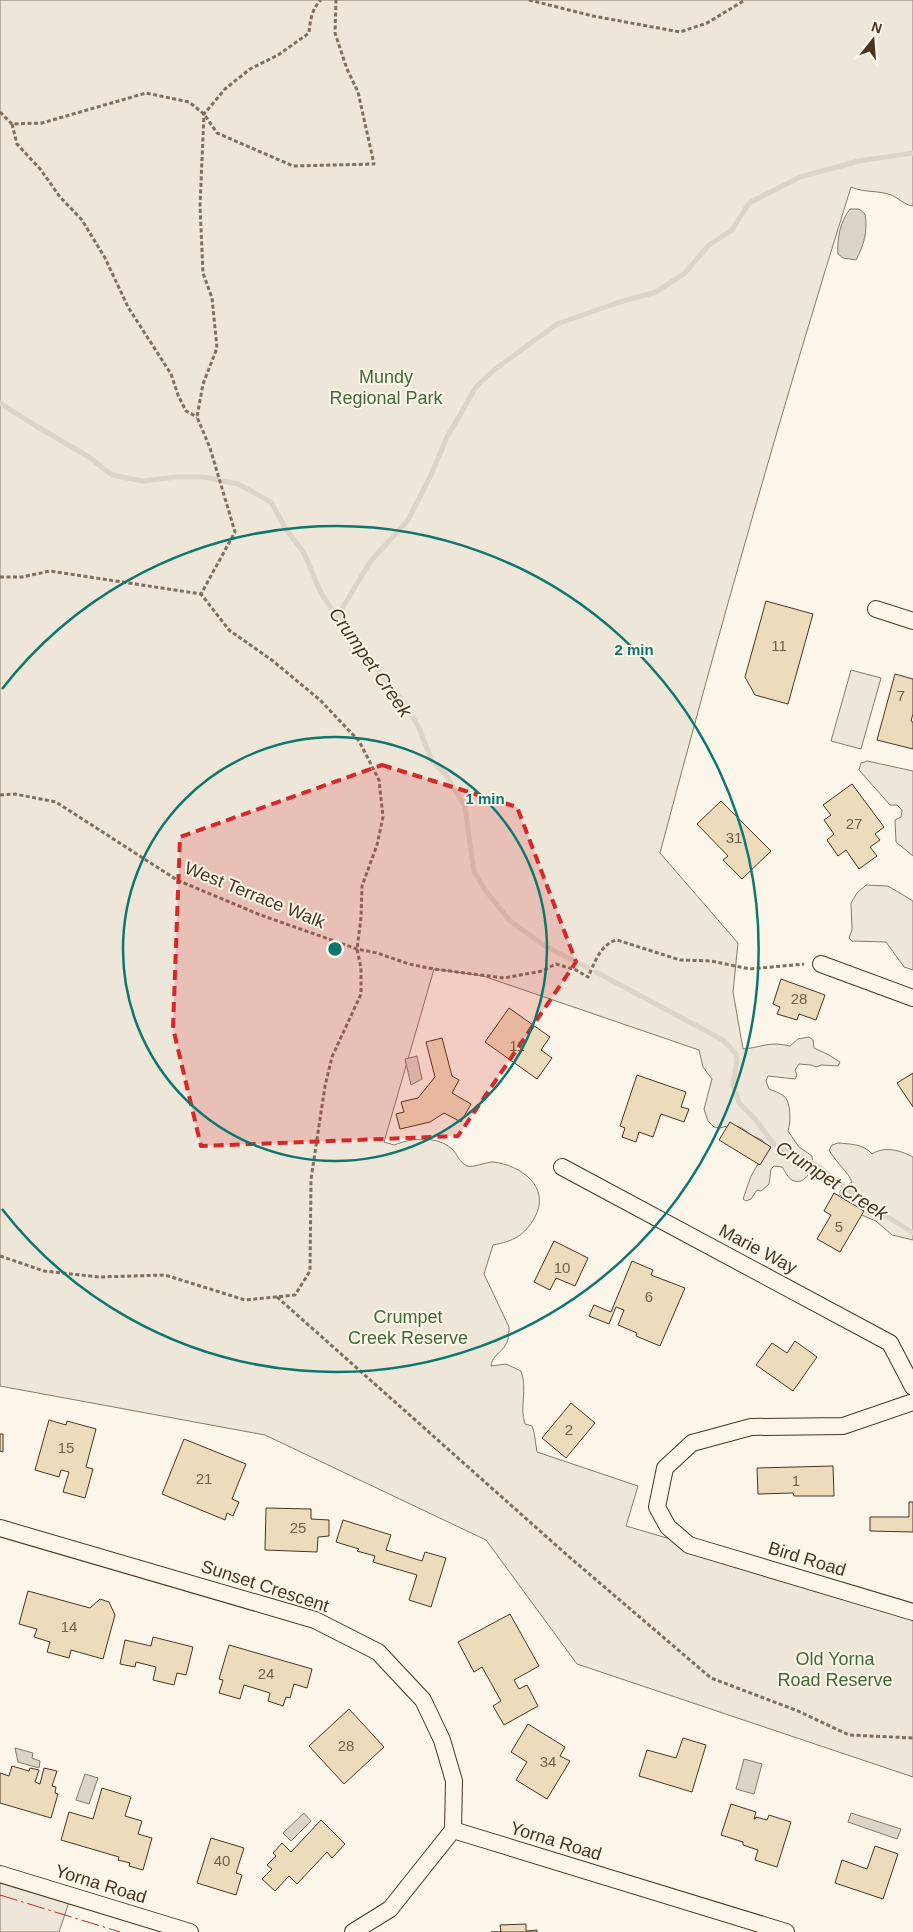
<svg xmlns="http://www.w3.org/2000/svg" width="913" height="1932" viewBox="0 0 913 1932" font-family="Helvetica,sans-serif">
<rect width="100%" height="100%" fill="#fbf6e9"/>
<g fill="#ede6d9" stroke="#887966">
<path d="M 0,0 L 913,0 L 913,206 C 904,205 899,198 891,195 C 878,190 864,193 851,187 C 782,408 719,630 660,853 L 738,943 L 733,992 L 743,1049 C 764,1047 768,1041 790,1046 L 798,1039 L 809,1037 L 813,1040 L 814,1048 L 829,1055 L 840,1062 L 838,1066 L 821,1065 L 816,1067 L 811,1065 L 799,1064 L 795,1070 L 797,1075 L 795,1079 L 768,1076 L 766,1081 L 769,1089 C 774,1091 780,1093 784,1096 C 791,1102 791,1123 788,1131 L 799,1147 L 812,1156 C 814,1167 806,1187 792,1180 C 788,1178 785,1171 782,1167 L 774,1166 L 771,1169 L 769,1184 L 761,1191 L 757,1190 L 751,1199 L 746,1201 L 743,1199 L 751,1176 L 765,1152 L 766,1146 L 762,1140 L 751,1135 L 742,1128 L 731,1125 L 720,1128 L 714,1127 L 708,1121 L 704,1109 L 712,1079 L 703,1067 L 699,1050 L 483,976 L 434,969 L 384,1142 L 394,1145 C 412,1138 436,1135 452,1149 C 457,1154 460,1163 467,1166 C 474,1168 485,1162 493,1162 C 521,1165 551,1187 535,1217 C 524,1236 514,1241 493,1245 L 484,1274 L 509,1327 C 510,1354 493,1350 491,1366 L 506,1364 L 521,1371 C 528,1389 519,1407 525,1424 L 532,1426 L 534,1432 L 537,1452 L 638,1486 L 626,1526 L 913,1610 L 913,1777 L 577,1664 L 486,1540 L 265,1435 L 0,1386 Z"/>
<polygon points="851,670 881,678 861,749 831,741"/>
<polygon points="867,761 913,771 913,856 896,842 895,820 901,817 902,810 897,805 890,805 859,770 861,763"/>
<polygon points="866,885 888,886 913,901 913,970 904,967 886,942 852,941 849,938 852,930 851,903 857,893"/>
<path d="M 838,1143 C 850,1144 864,1144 872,1154 C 884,1146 900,1150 913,1157 L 913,1240 L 892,1235 L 876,1221 L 859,1214 L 840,1195 L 840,1191 L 852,1182 C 849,1173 834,1160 829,1150 L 832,1145 Z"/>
<polygon points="0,1874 71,1896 59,1932 0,1932"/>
</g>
<g fill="#dcd4c6" stroke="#887966">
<path d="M 850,209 L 859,209 L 865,214 C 868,231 864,245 856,260 L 843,258 L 838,254 C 837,238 840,222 850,209 Z"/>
<polygon points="417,1056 422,1079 411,1085 405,1059"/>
<polygon points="15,1748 33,1753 32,1758 40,1761 39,1768 18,1762"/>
<polygon points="744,1759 762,1764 754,1794 736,1789"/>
<polygon points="85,1774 98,1778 89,1804 76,1800"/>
<polygon points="304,1813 311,1821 291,1841 283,1833"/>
<polygon points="851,1813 901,1829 897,1839 848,1822"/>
</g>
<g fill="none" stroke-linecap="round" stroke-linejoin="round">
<g stroke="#dcd4c6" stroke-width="5">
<polyline points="0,403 36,426 89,457 112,475 143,481 176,477 204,477 218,480"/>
<polyline points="223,481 238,484 271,502 286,529 304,553 321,593 337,617 405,704 419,728 432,761 447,776 465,807 474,872 486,891 510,921 545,946 588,968"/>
<polyline points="337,617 370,562 408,520 430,477 447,437 476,387 494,370 557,324 620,302 656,292 685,273 708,246 732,230 749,203 800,177 859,161 913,153"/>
<polyline points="596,972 723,1040 736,1054 737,1061 733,1085 739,1103 756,1120 772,1142 778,1148 790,1151 818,1166 867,1204 913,1233"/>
</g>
</g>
<g fill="#ecdcbc" stroke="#4a3520">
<polygon points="766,601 813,614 788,704 755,695 745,677"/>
<polygon points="895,674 913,679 913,714 911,721 913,722 913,749 877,740"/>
<polygon points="852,784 884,827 875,834 880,840 870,847 877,856 859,869 846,850 838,856 827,840 834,834 824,820 831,815 823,805"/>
<polygon points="721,801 771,851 742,879 723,860 728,856 697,824"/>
<polygon points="781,979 825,995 816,1020 799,1014 797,1020 777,1014 780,1007 773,1004"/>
<polygon points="509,1008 550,1037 541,1050 552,1058 537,1079 485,1042"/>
<polygon points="442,1038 452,1076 459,1080 452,1093 471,1104 461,1122 444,1113 430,1122 400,1129 396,1114 404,1112 401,1102 418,1098 435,1077 426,1042"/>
<polygon points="913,1073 913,1107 897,1083"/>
<polygon points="637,1075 686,1092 681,1107 689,1109 684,1122 661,1114 653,1137 639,1132 636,1142 622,1137 625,1128 620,1126"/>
<polygon points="730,1122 771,1147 760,1165 719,1140"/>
<polygon points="834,1193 864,1211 840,1252 817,1239 831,1215 824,1211"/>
<polygon points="554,1241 588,1258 575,1286 556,1278 550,1290 534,1282"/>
<polygon points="632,1261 653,1270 651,1275 685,1288 660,1346 636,1336 637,1333 618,1325 624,1310 616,1307 609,1324 589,1316 594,1305 611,1312"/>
<polygon points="795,1341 817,1357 793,1391 756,1365 772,1343 787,1353"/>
<polygon points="571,1403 595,1423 566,1458 542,1438"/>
<polygon points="49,1420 66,1425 67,1421 96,1429 86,1467 93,1469 85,1498 63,1492 69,1472 61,1470 59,1477 35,1470"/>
<polygon points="0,1434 3,1434 3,1452 0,1451"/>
<polygon points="184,1439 246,1464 232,1499 239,1502 233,1516 227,1513 225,1520 162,1494"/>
<polygon points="833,1466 834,1496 794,1496 793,1493 758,1494 757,1468"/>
<polygon points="909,1502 913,1502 913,1532 870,1531 870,1517 909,1517"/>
<polygon points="266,1508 311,1509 311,1519 329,1520 329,1536 318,1537 317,1552 265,1550"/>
<polygon points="343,1520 391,1535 386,1550 422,1561 425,1552 446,1558 431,1607 409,1600 417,1575 373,1562 375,1556 357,1551 359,1549 336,1542"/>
<polygon points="28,1591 90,1608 100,1599 109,1602 115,1615 103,1659 71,1650 69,1658 47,1652 50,1642 34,1637 37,1629 19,1624"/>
<polygon points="510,1614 539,1666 514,1680 519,1689 527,1685 538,1706 504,1725 493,1706 501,1701 482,1667 474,1672 458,1642"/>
<polygon points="153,1637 193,1647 186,1675 177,1673 174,1685 153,1680 156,1667 136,1662 135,1667 120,1664 125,1640 151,1646"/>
<polygon points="229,1645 312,1669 307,1688 294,1684 290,1698 286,1697 283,1706 268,1701 270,1693 244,1685 240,1699 219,1693 223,1680 219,1679"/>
<polygon points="349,1709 384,1747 344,1784 309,1746"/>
<polygon points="528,1724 565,1747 560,1756 570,1761 547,1799 516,1780 527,1762 511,1752"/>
<polygon points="683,1738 706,1745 692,1792 639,1776 647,1750 676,1758"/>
<polygon points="12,1766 29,1771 30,1768 39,1770 35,1782 40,1784 44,1768 57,1771 52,1786 56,1787 55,1793 58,1794 51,1818 0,1803 0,1773 9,1776"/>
<polygon points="102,1788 131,1797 125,1816 142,1821 138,1834 152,1838 143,1870 129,1866 130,1863 118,1860 119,1857 61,1840 69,1812 93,1819"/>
<polygon points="731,1804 756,1812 754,1819 755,1819 756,1817 767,1820 769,1815 791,1822 777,1867 755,1860 758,1850 743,1845 743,1842 721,1835"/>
<polygon points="321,1820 345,1844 332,1858 327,1852 297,1884 289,1876 275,1891 262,1879 272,1869 267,1865 276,1856 273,1853 282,1843 291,1852"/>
<polygon points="211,1838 244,1848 236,1873 242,1875 236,1895 197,1883"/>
<polygon points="875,1846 898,1854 883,1899 835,1883 842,1860 867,1869"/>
<polygon points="526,1924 526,1931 537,1930 537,1932 491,1932 501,1932 500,1925"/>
</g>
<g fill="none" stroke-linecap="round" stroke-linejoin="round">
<g stroke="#4a3520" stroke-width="18">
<g id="street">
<polyline points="876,609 913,621"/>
<polyline points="821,964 913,998"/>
<polyline points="562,1167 890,1343 913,1387"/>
<polyline points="913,1402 843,1426 751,1427 692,1443 665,1468 657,1507 668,1527 689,1545 913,1612"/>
<polyline points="0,1528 315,1620 378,1652 423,1700 442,1740 454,1781 453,1830"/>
<polyline points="0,1874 190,1932"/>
<polyline points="353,1932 390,1909 453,1830 786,1932"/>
</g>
</g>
<g stroke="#7f6f5c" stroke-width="3" stroke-dasharray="4 2.5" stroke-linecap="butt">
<polyline points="529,0 593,16 680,32 707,23 745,0"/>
<polyline points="0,112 12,124 42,123 146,93 189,102 204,114 217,133 293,166 374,164 358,92 347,69 335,33 336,0"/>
<polyline points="12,124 17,144 41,170 60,197 82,220 105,258 128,307 171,374 178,395 186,411 197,417"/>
<path d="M 0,577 L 22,577 L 50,571 L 201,594 L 235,532 L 210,448 L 197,417 L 203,384 L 217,348 L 212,298 L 203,273 L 200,206 L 204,114 L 225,89 L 250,69 L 278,55 L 309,33 C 310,21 312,8 321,0"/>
<path d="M 0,795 L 15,794 L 56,802 L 177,880 L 258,914 L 357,949 L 377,953 L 409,964 L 434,969 L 504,978 L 542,971 L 556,964 L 576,970 L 588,977 C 594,964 601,943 617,940 L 680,960 L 711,961 L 750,969 L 804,964"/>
<polyline points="0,1256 44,1271 99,1277 165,1275 245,1300 295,1295 310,1271 311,1179 325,1086 332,1057 361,994 361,968 357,949 361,918 362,886 377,845 383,817 379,780 359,741 320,700 273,661 229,630 201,594"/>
<polyline points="277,1297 567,1555 711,1678 798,1711 849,1735 913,1738"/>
</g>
<use href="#street" stroke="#fbf6e9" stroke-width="16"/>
<polyline stroke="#c62828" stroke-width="1" stroke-dasharray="18 4 2.5 4" stroke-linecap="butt" points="0,1895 120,1932"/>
</g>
<path fill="#d62828" fill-opacity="0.2" stroke="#d62828" stroke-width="4" stroke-dasharray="10 6" stroke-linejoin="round" d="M 382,765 L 517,807 L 576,962 L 458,1136 L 201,1146 L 173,1028 L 180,837 Z"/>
<g fill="none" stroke="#0f766e" stroke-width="2.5">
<circle cx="335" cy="949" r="212"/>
<path d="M2 689A423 423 0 1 1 2 1209"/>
</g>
<g text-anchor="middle" stroke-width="4" stroke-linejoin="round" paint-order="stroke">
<g font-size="15" fill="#725f47">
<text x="779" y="651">11</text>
<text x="901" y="701">7</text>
<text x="854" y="829">27</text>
<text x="734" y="843">31</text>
<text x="799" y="1004">28</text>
<text x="517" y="1051">11</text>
<text x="839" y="1232">5</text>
<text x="562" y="1273">10</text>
<text x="649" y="1302">6</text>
<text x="569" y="1435">2</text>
<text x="66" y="1453">15</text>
<text x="204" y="1484">21</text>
<text x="796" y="1486">1</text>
<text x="298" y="1533">25</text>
<text x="69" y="1632">14</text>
<text x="266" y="1679">24</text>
<text x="346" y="1751">28</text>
<text x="548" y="1767">34</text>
<text x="222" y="1866">40</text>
</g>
<g font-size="18" fill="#436837" stroke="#fbf6e9">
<text x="386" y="383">Mundy<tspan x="386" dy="21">Regional Park</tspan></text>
<text x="408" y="1323">Crumpet<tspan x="408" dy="21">Creek Reserve</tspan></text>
<text x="835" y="1665">Old Yorna<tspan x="835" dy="21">Road Reserve</tspan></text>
</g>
<g font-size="18" fill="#4a3520" stroke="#fbf6e9">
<text transform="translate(255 895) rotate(22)" y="6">West Terrace Walk</text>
<text transform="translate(758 1249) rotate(28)" y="6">Marie Way</text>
<text transform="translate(807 1559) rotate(17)" y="6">Bird Road</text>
<text transform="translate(265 1586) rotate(18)" y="6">Sunset Crescent</text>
<text transform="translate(556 1841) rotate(17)" y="6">Yorna Road</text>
<text transform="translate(101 1884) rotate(17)" y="6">Yorna Road</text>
</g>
<g font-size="19" font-style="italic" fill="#4a3520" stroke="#fbf6e9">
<text transform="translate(371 662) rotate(55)" y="7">Crumpet Creek</text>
<text transform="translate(832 1180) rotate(33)" y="7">Crumpet Creek</text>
</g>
</g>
<circle cx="335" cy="949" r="8" fill="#0f766e" stroke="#fbf6e9" stroke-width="2.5"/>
<g font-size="15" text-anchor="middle" font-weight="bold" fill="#0f766e" stroke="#fbf6e9" stroke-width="4" stroke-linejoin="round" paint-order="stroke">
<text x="634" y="655">2 min</text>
<text x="485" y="804">1 min</text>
</g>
<g transform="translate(873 40) rotate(17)" stroke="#fbf6e9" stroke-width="4" paint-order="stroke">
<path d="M0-4L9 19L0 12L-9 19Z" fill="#4a3520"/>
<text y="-8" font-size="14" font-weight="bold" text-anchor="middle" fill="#4a3520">N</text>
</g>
</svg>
